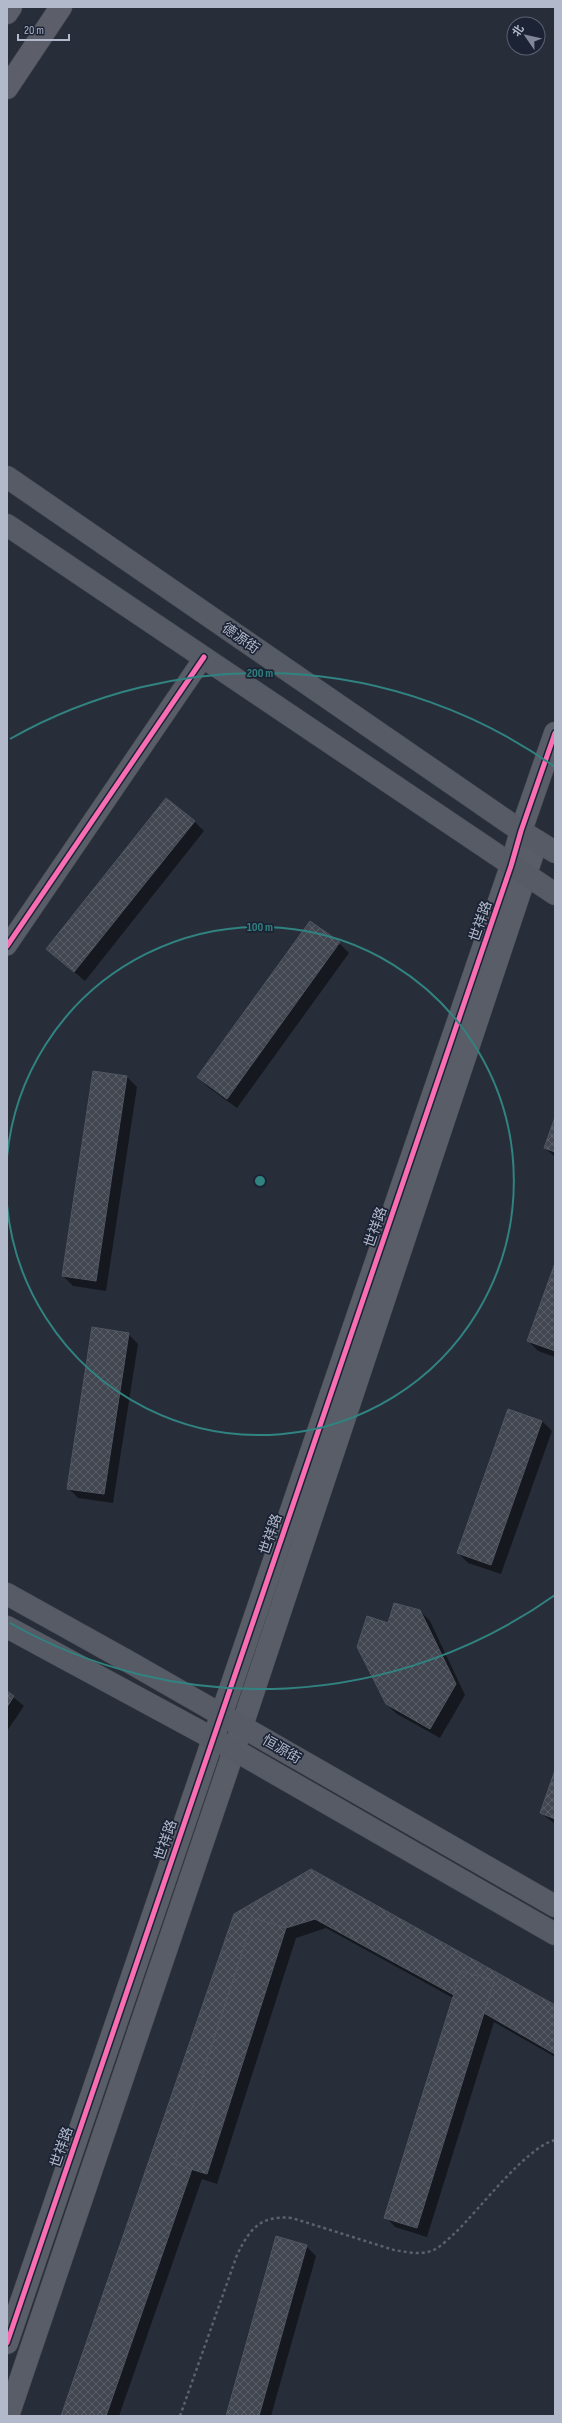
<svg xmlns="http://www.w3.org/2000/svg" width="562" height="2423" viewBox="0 0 562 2423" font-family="'Sofia Sans Condensed','Noto Sans SC',sans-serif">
<defs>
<pattern id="building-cross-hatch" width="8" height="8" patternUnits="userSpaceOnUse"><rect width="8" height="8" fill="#414650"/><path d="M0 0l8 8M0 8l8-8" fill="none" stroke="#5a5f68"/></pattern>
</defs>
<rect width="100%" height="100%" fill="#282e39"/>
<g fill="#0007">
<polygon points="194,821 204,831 85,981 47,949"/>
<polygon points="339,943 349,953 237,1108 208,1087 198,1077"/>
<polygon points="127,1077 137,1087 106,1291 73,1286 63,1276"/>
<polygon points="555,1119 555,1157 545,1148"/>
<polygon points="555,1266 555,1357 538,1351 528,1341"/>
<polygon points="128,1334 138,1344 113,1503 78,1498 68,1488"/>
<polygon points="542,1421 552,1431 501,1574 468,1563 458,1553"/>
<polygon points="420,1611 430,1621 465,1695 440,1738 397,1714 386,1704"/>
<polygon points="7,1692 24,1706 7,1731"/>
<polygon points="555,1773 555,1824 541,1813"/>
<polygon points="311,1870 555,2006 555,2057 494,2022 427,2237 395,2227 386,2217 453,1998 326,1928 296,1938 217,2184 202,2179 119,2416 62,2416"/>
<polygon points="306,2246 316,2256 271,2416 227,2416"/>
</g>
<g fill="url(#building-cross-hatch)" stroke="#505661">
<polygon points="166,798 195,821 74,972 46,949"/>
<polygon points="310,921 340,942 227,1099 197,1077"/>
<polygon points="93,1071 127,1076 96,1281 62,1276"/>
<polygon points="555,1117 555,1152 544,1148"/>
<polygon points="555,1263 555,1351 527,1341"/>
<polygon points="92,1327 129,1333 104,1494 67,1489"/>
<polygon points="508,1409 542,1421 491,1565 457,1553"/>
<polygon points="394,1603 420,1610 456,1684 430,1729 386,1704 357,1647 367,1616 388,1623"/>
<polygon points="7,1691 14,1696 7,1707"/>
<polygon points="555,1770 555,1819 540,1813"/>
<polygon points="311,1869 555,2005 555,2054 484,2013 494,1981 461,1971 454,1995 315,1919 286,1928 253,1918 174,2164 192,2169 106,2416 61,2416 234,1914"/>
<polygon points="253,1918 286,1928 207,2174 174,2164"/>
<polygon points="461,1971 494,1981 417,2228 384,2218"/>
<polygon points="276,2236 307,2245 259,2416 226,2416"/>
</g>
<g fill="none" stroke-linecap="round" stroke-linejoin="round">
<g stroke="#454952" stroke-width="20">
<polyline id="minor" points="7,946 204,657"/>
</g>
<g stroke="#454952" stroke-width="23">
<g id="tertiary">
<polyline points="7,2343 511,866 521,831 555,733"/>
<polyline points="8,2416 234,1750 537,841"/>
</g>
</g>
<g stroke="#454952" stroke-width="23">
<g id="secondary">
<polyline points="7,477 521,831 555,852"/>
<polyline points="7,525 555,894"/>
<polyline points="7,1594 131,1663 555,1906"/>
<polyline points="7,1627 238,1752 555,1934"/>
</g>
</g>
<g stroke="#464b56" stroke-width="23">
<g id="primary">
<polyline points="7,13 11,7"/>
<polyline points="7,88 61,7"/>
</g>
</g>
<path stroke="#5c616a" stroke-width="2.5" stroke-dasharray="3 3" stroke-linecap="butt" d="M 180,2416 L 237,2255 C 250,2228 261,2215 292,2218 L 394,2250 C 406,2252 420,2255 431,2251 C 440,2248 448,2239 455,2233 C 480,2209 525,2148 555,2140"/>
<use href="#minor" stroke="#595d67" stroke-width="19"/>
<use href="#tertiary" stroke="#595d67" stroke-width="22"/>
<use href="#secondary" stroke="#575b65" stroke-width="22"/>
<use href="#primary" stroke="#5c5f69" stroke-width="22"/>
<g stroke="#1b2335" stroke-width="8">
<g id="cycleway">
<polyline points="7,946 204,657"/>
<polyline points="7,2343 511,866 521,831 555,733"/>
</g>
</g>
<use href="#cycleway" stroke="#f96db3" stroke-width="5"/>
</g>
<g fill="none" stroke="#308381" stroke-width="2">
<path d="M7 1157A254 254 0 1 1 7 1205"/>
<path d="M555 1595A508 508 0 0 1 10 1623M10 739A508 508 0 0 1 555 767"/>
</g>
<g text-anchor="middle" stroke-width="3.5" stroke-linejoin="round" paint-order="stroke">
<g font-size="14" fill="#b2b9cb" stroke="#1b2335">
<text transform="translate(241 638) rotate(35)" y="5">德源街</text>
<text transform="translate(480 921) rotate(-71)" y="5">世祥路</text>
<text transform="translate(375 1227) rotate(-71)" y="5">世祥路</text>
<text transform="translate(270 1534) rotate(-71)" y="5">世祥路</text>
<text transform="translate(282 1749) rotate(30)" y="5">恒源街</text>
<text transform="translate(165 1840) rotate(-71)" y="5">世祥路</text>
<text transform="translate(61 2147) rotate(-71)" y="5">世祥路</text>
</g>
</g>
<circle cx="260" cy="1181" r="6" fill="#308381" stroke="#1b2335" stroke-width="2"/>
<g font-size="12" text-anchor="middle" font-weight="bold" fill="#308381" stroke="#1b2335" stroke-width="3.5" stroke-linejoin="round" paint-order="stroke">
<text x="260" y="677">200 m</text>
<text x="260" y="931">100 m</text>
</g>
<rect width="562" height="2423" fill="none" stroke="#b2b9cb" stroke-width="16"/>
<g transform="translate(526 36) rotate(304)"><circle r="19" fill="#1b2335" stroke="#575f71"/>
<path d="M0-3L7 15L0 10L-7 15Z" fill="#828898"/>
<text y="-6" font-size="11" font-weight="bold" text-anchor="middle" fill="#b2b9cb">北</text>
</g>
<path d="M18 34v6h51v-6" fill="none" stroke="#b2b9cb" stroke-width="2"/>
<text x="24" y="34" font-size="12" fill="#b2b9cb" stroke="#1b2335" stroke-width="3" paint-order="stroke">20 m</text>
</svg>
